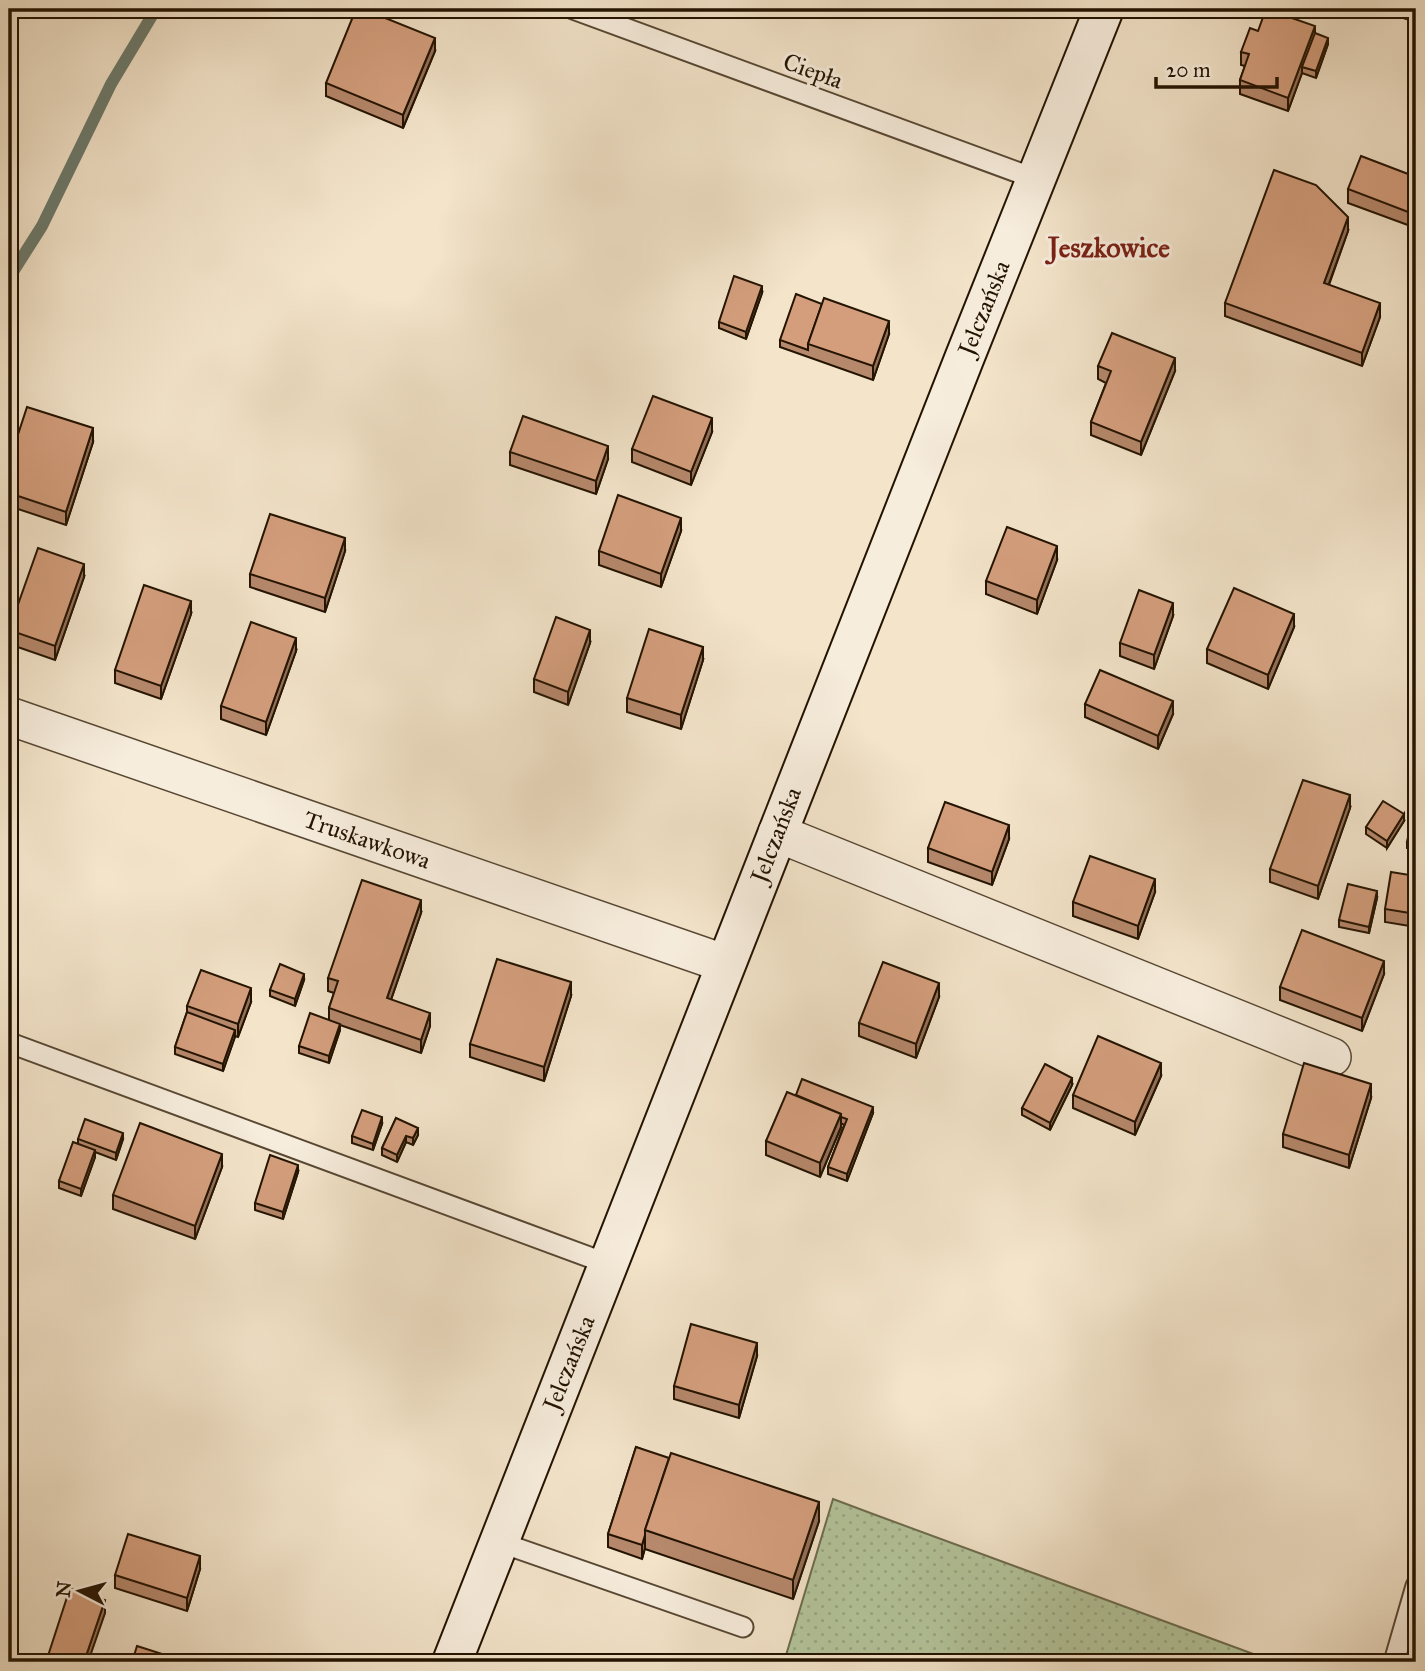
<svg xmlns="http://www.w3.org/2000/svg" width="1425" height="1671" viewBox="0 0 1425 1671" font-family="'IM FELL Great Primer',serif">
<defs>
<pattern id="grass-dots" width="8" height="8" patternUnits="userSpaceOnUse" patternTransform="scale(1.75)"><rect width="8" height="8" fill="#b4c59c"/><path d="M2 2h.1M6 6h.1" fill="none" stroke="#9aa885" stroke-width="1.8" stroke-linecap="round"/></pattern>
</defs>
<rect width="100%" height="100%" fill="#f3e4ca"/>
<filter id="stains"><feTurbulence type="fractalNoise" baseFrequency=".00286" numOctaves="4"/><feColorMatrix values="0 0 0 0 .2 0 0 0 0 .09 0 0 0 0 .02 0 0 0 .5 -.17"/></filter>
<radialGradient id="worn" r=".72"><stop offset=".6" stop-color="#630" stop-opacity="0"/><stop offset="1" stop-color="#630" stop-opacity=".3"/></radialGradient>
<polygon fill="url(#grass-dots)" stroke="#6c6c4e" stroke-width="2" points="833,1499 873,1514 1275,1662 784,1662"/>
<g fill="none" stroke-linecap="round" stroke-linejoin="round">
<polyline stroke="#6c7a6c" stroke-width="12" points="9,278 42,226 111,84 156,9"/>
<g stroke="#574733" stroke-width="23">
<g id="lane">
<polyline points="573,9 1036,179"/>
<polyline points="10,1043 608,1264"/>
<polyline points="499,1542 743,1627"/>
<polyline points="1394,1662 1416,1586"/>
</g>
</g>
<g stroke="#574733" stroke-width="40">
<g id="street">
<polyline points="9,716 726,964"/>
<polyline points="777,833 1332,1057"/>
</g>
</g>
<g stroke="#231301" stroke-width="42">
<polyline id="secondary" points="452,1662 964,359 1104,9"/>
</g>
<use href="#lane" stroke="#f7eddd" stroke-width="19"/>
<use href="#street" stroke="#f7eddd" stroke-width="37"/>
<use href="#secondary" stroke="#f7eddd" stroke-width="38"/>
</g>
<g fill="#b6886c" stroke="#231301" stroke-width="2">
<polygon points="1379,9 1410,9 1406,19"/>
<polygon points="1258,31 1315,33 1328,44 1316,78 1302,73 1288,111 1240,94 1240,80 1245,66 1241,65 1241,52"/>
<polygon points="435,51 403,128 326,96 326,83"/>
<polygon points="1416,177 1416,228 1348,203 1348,189"/>
<polygon points="1348,231 1329,285 1380,317 1362,366 1225,316 1225,303"/>
<polygon points="762,293 746,339 719,328 719,322"/>
<polygon points="889,334 873,380 780,347 780,340"/>
<polygon points="1098,366 1175,371 1141,455 1091,435 1091,422 1106,383 1098,379"/>
<polygon points="712,432 691,485 632,462 632,449"/>
<polygon points="93,442 66,525 9,506 9,462"/>
<polygon points="510,452 608,459 596,494 510,465"/>
<polygon points="681,531 661,587 599,565 599,551"/>
<polygon points="345,551 325,612 250,587 250,574"/>
<polygon points="1057,560 1037,614 986,594 986,581"/>
<polygon points="84,577 55,660 9,644 9,630"/>
<polygon points="191,614 161,699 115,683 115,670"/>
<polygon points="1173,616 1154,669 1120,656 1120,643"/>
<polygon points="1294,627 1268,689 1207,663 1207,649"/>
<polygon points="590,643 568,705 534,692 534,679"/>
<polygon points="296,651 266,735 221,719 221,706"/>
<polygon points="703,660 681,729 627,712 627,698"/>
<polygon points="1085,704 1173,714 1158,749 1085,717"/>
<polygon points="1350,808 1318,899 1270,882 1270,869"/>
<polygon points="1404,821 1387,848 1366,834 1366,827"/>
<polygon points="1416,829 1416,851 1407,848 1407,842"/>
<polygon points="1009,839 992,885 928,862 928,848"/>
<polygon points="1416,876 1416,927 1385,922 1385,909"/>
<polygon points="1155,892 1138,939 1073,916 1073,902"/>
<polygon points="1377,898 1369,933 1339,927 1339,920"/>
<polygon points="421,913 391,1000 430,1026 421,1053 340,1025 340,1030 329,1063 299,1053 299,1046 329,1020 329,1008 334,993 328,991 328,978"/>
<polygon points="1384,974 1362,1031 1280,1000 1280,987"/>
<polygon points="304,980 295,1006 270,996 270,990"/>
<polygon points="571,996 544,1081 470,1057 470,1044"/>
<polygon points="939,997 916,1058 859,1036 859,1023"/>
<polygon points="251,1002 238,1037 235,1036 223,1071 175,1054 175,1047 187,1012 187,1006"/>
<polygon points="1161,1076 1135,1135 1073,1108 1073,1095"/>
<polygon points="1072,1085 1050,1130 1022,1115 1022,1108"/>
<polygon points="796,1095 873,1113 847,1181 828,1174 828,1167 844,1125 841,1123 841,1127 820,1177 766,1155 766,1141"/>
<polygon points="1371,1098 1349,1168 1283,1147 1283,1134"/>
<polygon points="396,1118 418,1135 413,1145 406,1142 397,1162 382,1155 382,1148"/>
<polygon points="382,1124 373,1150 352,1143 352,1136"/>
<polygon points="78,1139 123,1139 116,1160 95,1152 95,1157 81,1196 59,1188 59,1181 78,1144"/>
<polygon points="222,1167 195,1239 113,1209 113,1195"/>
<polygon points="298,1172 283,1219 255,1210 255,1203"/>
<polygon points="757,1356 739,1418 674,1399 674,1386"/>
<polygon points="636,1447 819,1521 793,1599 645,1549 645,1548 642,1559 608,1547 608,1534"/>
<polygon points="200,1569 187,1611 115,1588 115,1575"/>
</g>
<g fill="#946f58" stroke="#231301" stroke-width="2">
<polygon points="1315,26 1315,40 1302,67 1302,73 1288,111 1288,98"/>
<polygon points="435,38 435,51 403,128 403,115"/>
<polygon points="1328,38 1328,44 1316,78 1316,71"/>
<polygon points="1348,217 1348,231 1324,297 1324,283"/>
<polygon points="762,286 762,293 746,339 746,332"/>
<polygon points="1380,303 1380,317 1362,366 1362,353"/>
<polygon points="889,321 889,334 873,380 873,366"/>
<polygon points="1175,358 1175,371 1141,455 1141,442"/>
<polygon points="712,418 712,432 691,485 691,472"/>
<polygon points="93,428 93,442 66,525 66,512"/>
<polygon points="608,446 608,459 596,494 596,481"/>
<polygon points="681,518 681,531 661,587 661,574"/>
<polygon points="345,538 345,551 325,612 325,598"/>
<polygon points="1057,546 1057,560 1037,614 1037,600"/>
<polygon points="84,564 84,577 55,660 55,646"/>
<polygon points="191,601 191,614 161,699 161,686"/>
<polygon points="1173,603 1173,616 1154,669 1154,655"/>
<polygon points="1294,614 1294,627 1268,689 1268,675"/>
<polygon points="590,630 590,643 568,705 568,692"/>
<polygon points="296,638 296,651 266,735 266,722"/>
<polygon points="703,647 703,660 681,729 681,715"/>
<polygon points="1173,701 1173,714 1158,749 1158,736"/>
<polygon points="1350,795 1350,808 1318,899 1318,886"/>
<polygon points="1404,814 1404,821 1387,848 1387,841"/>
<polygon points="1009,825 1009,839 992,885 992,872"/>
<polygon points="1155,879 1155,892 1138,939 1138,926"/>
<polygon points="1377,891 1377,898 1369,933 1369,927"/>
<polygon points="421,900 421,913 387,1011 387,998"/>
<polygon points="1384,961 1384,974 1362,1031 1362,1018"/>
<polygon points="304,974 304,980 295,1006 295,999"/>
<polygon points="571,982 571,996 544,1081 544,1067"/>
<polygon points="939,983 939,997 916,1058 916,1044"/>
<polygon points="251,988 251,1002 238,1037 238,1024"/>
<polygon points="430,1013 430,1026 421,1053 421,1040"/>
<polygon points="340,1024 340,1030 329,1063 329,1056"/>
<polygon points="235,1030 235,1037 223,1071 223,1064"/>
<polygon points="1161,1063 1161,1076 1135,1135 1135,1122"/>
<polygon points="1072,1078 1072,1085 1050,1130 1050,1123"/>
<polygon points="1371,1084 1371,1098 1349,1168 1349,1155"/>
<polygon points="873,1107 873,1113 847,1181 847,1174"/>
<polygon points="841,1114 841,1127 820,1177 820,1163"/>
<polygon points="382,1117 382,1124 373,1150 373,1144"/>
<polygon points="418,1128 418,1135 413,1145 413,1138"/>
<polygon points="123,1133 123,1139 116,1160 116,1153"/>
<polygon points="406,1136 406,1142 397,1162 397,1155"/>
<polygon points="95,1150 95,1157 81,1196 81,1189"/>
<polygon points="222,1154 222,1167 195,1239 195,1226"/>
<polygon points="298,1165 298,1172 283,1219 283,1212"/>
<polygon points="757,1343 757,1356 739,1418 739,1405"/>
<polygon points="819,1502 819,1521 793,1599 793,1580"/>
<polygon points="645,1535 645,1548 642,1559 642,1545"/>
<polygon points="200,1556 200,1569 187,1611 187,1598"/>
<polygon points="105,1600 105,1613 88,1662 84,1662"/>
</g>
<g fill="#d49e7d" stroke="#231301" stroke-width="2">
<polygon points="356,9 363,9 435,38 403,115 326,83"/>
<polygon points="1266,9 1315,26 1288,98 1240,80 1249,54 1241,52 1250,28 1258,31"/>
<polygon points="1398,9 1407,9 1406,12"/>
<polygon points="1315,33 1328,38 1316,71 1302,67"/>
<polygon points="1361,156 1416,177 1416,215 1348,189"/>
<polygon points="1274,170 1316,185 1348,217 1324,283 1380,303 1362,353 1225,303"/>
<polygon points="734,276 762,286 746,332 719,322"/>
<polygon points="796,294 822,304 808,344 808,350 780,340"/>
<polygon points="824,298 889,321 873,366 808,344"/>
<polygon points="1112,333 1175,358 1141,442 1091,422 1111,371 1098,366"/>
<polygon points="653,396 712,418 691,472 632,449"/>
<polygon points="27,407 93,428 66,512 9,493 9,462"/>
<polygon points="523,416 608,446 596,481 510,452"/>
<polygon points="618,495 681,518 661,574 599,551"/>
<polygon points="270,514 345,538 325,598 250,574"/>
<polygon points="1007,527 1057,546 1037,600 986,581"/>
<polygon points="38,548 84,564 55,646 9,630"/>
<polygon points="144,585 191,601 161,686 115,670"/>
<polygon points="1234,588 1294,614 1268,675 1207,649"/>
<polygon points="1139,590 1173,603 1154,655 1120,643"/>
<polygon points="556,617 590,630 568,692 534,679"/>
<polygon points="251,622 296,638 266,722 221,706"/>
<polygon points="649,629 703,647 681,715 627,698"/>
<polygon points="1100,670 1173,701 1158,736 1085,704"/>
<polygon points="1303,780 1350,795 1318,886 1270,869"/>
<polygon points="1383,801 1404,814 1387,841 1366,827"/>
<polygon points="945,802 1009,825 992,872 928,848"/>
<polygon points="1410,828 1416,829 1416,844 1407,842"/>
<polygon points="1090,856 1155,879 1138,926 1073,902"/>
<polygon points="1391,872 1416,876 1416,914 1385,909"/>
<polygon points="362,880 421,900 387,998 430,1013 421,1040 329,1008 338,981 328,978"/>
<polygon points="1348,884 1377,891 1369,927 1339,920"/>
<polygon points="1302,930 1384,961 1362,1018 1280,987"/>
<polygon points="497,959 571,982 544,1067 470,1044"/>
<polygon points="883,962 939,983 916,1044 859,1023"/>
<polygon points="280,964 304,974 295,999 270,990"/>
<polygon points="201,970 251,988 238,1024 187,1006"/>
<polygon points="187,1012 235,1030 223,1064 175,1047"/>
<polygon points="310,1013 340,1024 329,1056 299,1046"/>
<polygon points="1098,1036 1161,1063 1135,1122 1073,1095"/>
<polygon points="1304,1063 1371,1084 1349,1155 1283,1134"/>
<polygon points="1045,1064 1072,1078 1050,1123 1022,1108"/>
<polygon points="802,1079 873,1107 847,1174 828,1167 847,1119 841,1117 841,1114 796,1095"/>
<polygon points="787,1092 841,1114 820,1163 766,1141"/>
<polygon points="362,1110 382,1117 373,1144 352,1136"/>
<polygon points="396,1118 418,1128 413,1138 406,1136 397,1155 382,1148"/>
<polygon points="85,1119 123,1133 116,1153 78,1139"/>
<polygon points="140,1123 222,1154 195,1226 113,1195"/>
<polygon points="73,1142 95,1150 81,1189 59,1181"/>
<polygon points="270,1155 298,1165 283,1212 255,1203"/>
<polygon points="691,1324 757,1343 739,1405 674,1386"/>
<polygon points="636,1447 669,1458 645,1530 645,1535 642,1545 608,1534"/>
<polygon points="671,1453 819,1502 793,1580 645,1530"/>
<polygon points="128,1534 200,1556 187,1598 115,1575"/>
<polygon points="70,1588 105,1600 84,1662 46,1662"/>
<polygon points="137,1646 187,1662 132,1662"/>
</g>
<g text-anchor="middle" stroke-width="6" stroke-linejoin="round" paint-order="stroke">
<g font-size="24" fill="#231301" stroke="#f7eddd">
<text transform="translate(813 71) rotate(20)" y="8">Ciepła</text>
<text transform="translate(984 308) rotate(-68)" y="8">Jelczańska</text>
<text transform="translate(776 835) rotate(-69)" y="8">Jelczańska</text>
<text transform="translate(367 840) rotate(19)" y="8">Truskawkowa</text>
<text transform="translate(569 1363) rotate(-68)" y="8">Jelczańska</text>
</g>
<g font-size="28" font-weight="bold" fill="#7a1f14" stroke="#f7eddd">
<text x="1109" y="257">Jeszkowice</text>
</g>
</g>
<rect width="1425" height="1671" fill="none" stroke="#f3e4ca" stroke-width="35"/>
<rect x="10" y="10" width="1404" height="1650" fill="none" stroke="#231301" stroke-width="3.5"/>
<rect x="18" y="18" width="1390" height="1636" fill="none" stroke="#231301" stroke-width="2"/>
<g transform="translate(80 1591) rotate(276)" stroke="#f7eddd" stroke-width="5" paint-order="stroke">
<path d="M0-5L12 26L0 18L-12 26Z" fill="#231301"/>
<text y="-10" font-size="19" font-weight="bold" text-anchor="middle" fill="#231301">N</text>
</g>
<path d="M1156 77v10h121v-10" fill="none" stroke="#231301" stroke-width="3.5"/>
<text x="1166" y="77" font-size="21" fill="#231301" stroke="#f7eddd" stroke-width="5" paint-order="stroke">20 m</text>
<rect width="100%" height="100%" filter="url(#stains)"/>
<rect width="100%" height="100%" fill="url(#worn)"/>
</svg>
